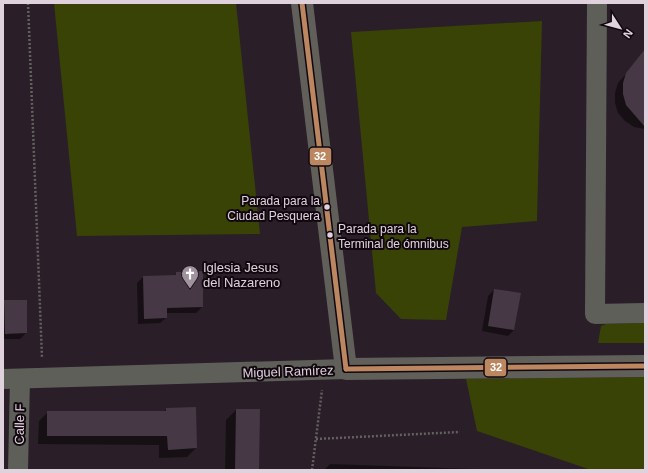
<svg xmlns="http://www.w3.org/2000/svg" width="648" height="473" viewBox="0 0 648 473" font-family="Helvetica,sans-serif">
<rect width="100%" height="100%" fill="#2a1e28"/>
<g fill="#394306">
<polygon points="54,3 236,3 260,234 77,236"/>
<polygon points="542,21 537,221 462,227 446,320 401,319 376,293 351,32"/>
<polygon points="645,323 645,343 598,343 601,326 606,324"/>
<polygon points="645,377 645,470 591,470 477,431 466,379"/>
</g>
<g fill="#0007">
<polygon points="645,59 645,129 634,127 625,121 618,113 615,103 615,93 618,83 633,66"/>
<polygon points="177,273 202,307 196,313 166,313 166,318 160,323 138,324 137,283 143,277 174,276"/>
<polygon points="494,290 514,330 508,336 482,331 488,296"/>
<polygon points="3,301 26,301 26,333 20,339 3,339"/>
<polygon points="195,408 196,448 187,457 159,458 159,445 38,444 39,421 48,412 163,412 167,409"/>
<polygon points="236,410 258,470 225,470 226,420"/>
<polygon points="330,464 473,469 473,470 324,470"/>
</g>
<g fill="#473845">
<polygon points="645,49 645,127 626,105 623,94 623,83 626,73"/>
<polygon points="203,271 203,307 167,308 167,318 144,319 143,276 176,275 176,272"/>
<polygon points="494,289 521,293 514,330 488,326"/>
<polygon points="4,300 27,300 27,333 5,334"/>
<polygon points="196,407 197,448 168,450 167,436 47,436 47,411 166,411 166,408"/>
<polygon points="236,409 260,409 259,470 235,470"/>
</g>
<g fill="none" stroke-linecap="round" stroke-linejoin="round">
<g stroke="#63615f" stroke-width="2.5" stroke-dasharray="2 2" stroke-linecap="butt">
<polyline points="28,3 42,358"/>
<polyline points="316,439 460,432"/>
<polyline points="312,470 322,390"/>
</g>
<g stroke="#5e5f58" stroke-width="20">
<polyline points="597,3 595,314 645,313"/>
<polyline points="3,379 346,369"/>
<polyline points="18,470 20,379"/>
</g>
<polyline stroke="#615f59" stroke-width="22" points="302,3 346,369 645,366"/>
<g stroke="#11080f" stroke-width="8">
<g id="bus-1">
<polyline points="302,3 346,369"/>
<polyline points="346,369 645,366"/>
</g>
</g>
<use href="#bus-1" stroke="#bb8660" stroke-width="5"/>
</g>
<defs>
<g id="church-pin" transform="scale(0.9)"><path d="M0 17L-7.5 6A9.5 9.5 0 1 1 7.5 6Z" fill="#a0939e" stroke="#11080f"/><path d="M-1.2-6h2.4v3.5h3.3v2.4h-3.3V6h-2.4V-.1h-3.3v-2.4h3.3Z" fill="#fff"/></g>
</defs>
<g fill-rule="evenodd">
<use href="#church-pin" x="190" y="274"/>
</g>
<g fill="#e0d2dd" stroke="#11080f" stroke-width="1.5">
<circle cx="327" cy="207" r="3.5"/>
<circle cx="330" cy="235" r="3.5"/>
</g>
<g text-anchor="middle" stroke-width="4" stroke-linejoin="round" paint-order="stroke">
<g font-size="12" fill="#e0d2dd" stroke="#11080f" text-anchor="end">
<text x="320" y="205">Parada para la<tspan x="320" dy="15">Ciudad Pesquera</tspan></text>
<text x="338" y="233" text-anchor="start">Parada para la<tspan x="338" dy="15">Terminal de ómnibus</tspan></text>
</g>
<g font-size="13" fill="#e0d2dd" stroke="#11080f" text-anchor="start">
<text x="203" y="272">Iglesia Jesus<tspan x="203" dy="15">del Nazareno</tspan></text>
</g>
<g font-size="13" fill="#e0d2dd" stroke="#11080f">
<text transform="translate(288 371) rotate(-2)" y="5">Miguel Ramírez</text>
<text transform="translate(19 424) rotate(-89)" y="5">Calle F</text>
</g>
</g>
<g stroke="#11080f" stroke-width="1.5">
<rect x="309" y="147" width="23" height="19" rx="4" fill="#bb8660"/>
<rect x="484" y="358" width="23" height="19" rx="4" fill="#bb8660"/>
</g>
<g font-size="11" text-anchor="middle" font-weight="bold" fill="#fff">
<text x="320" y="160">32</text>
<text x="496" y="371">32</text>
</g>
<rect width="648" height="473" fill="none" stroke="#e0d2dd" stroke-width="8"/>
<g transform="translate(620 28) rotate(126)" stroke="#11080f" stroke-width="3" paint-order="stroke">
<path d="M0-3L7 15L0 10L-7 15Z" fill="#e0d2dd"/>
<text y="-6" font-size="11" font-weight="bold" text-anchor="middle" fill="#e0d2dd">N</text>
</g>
</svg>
